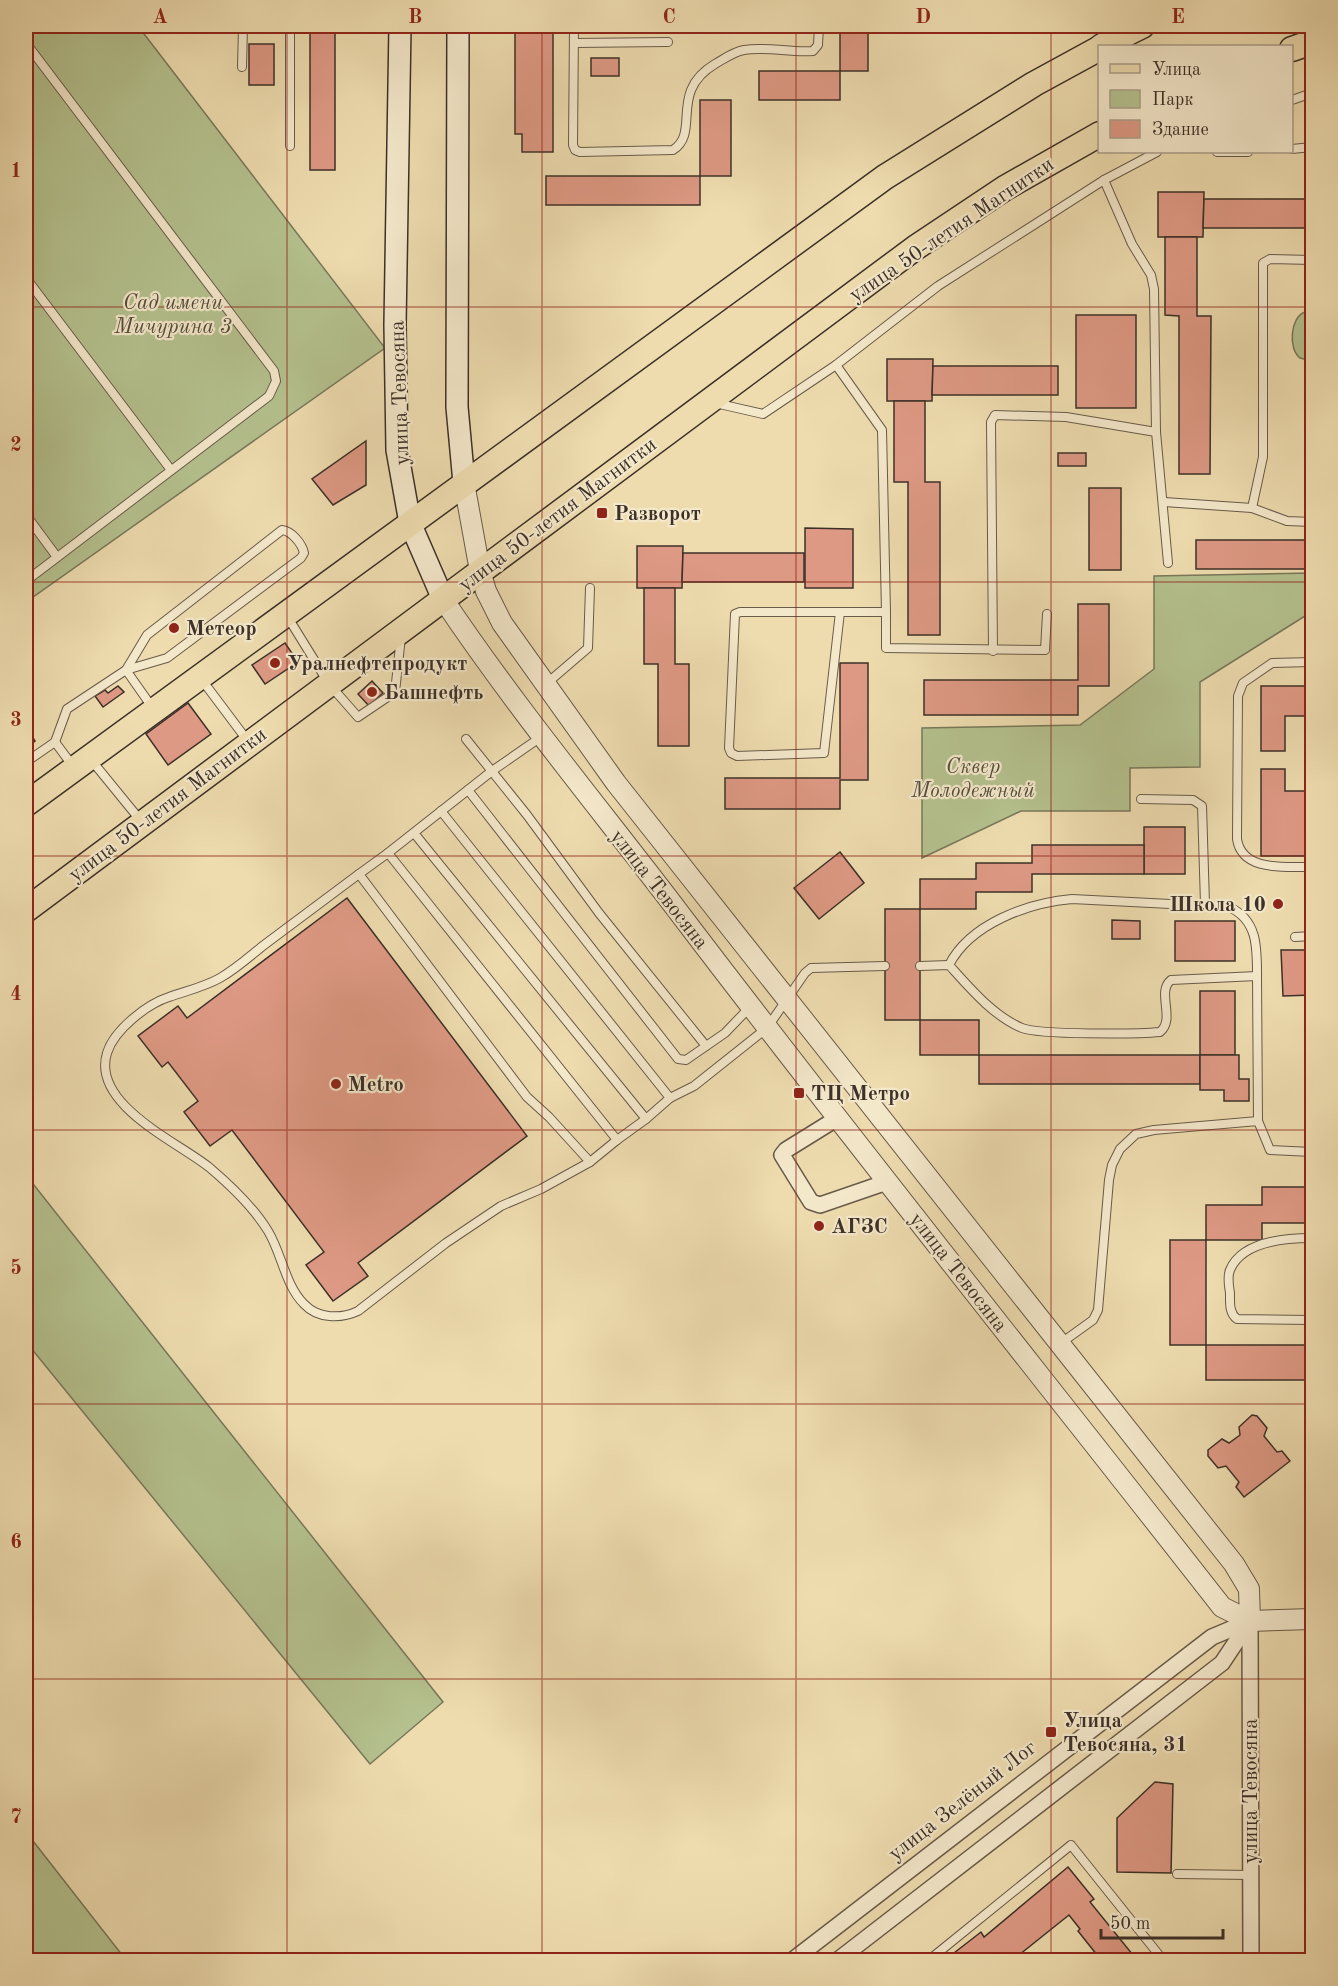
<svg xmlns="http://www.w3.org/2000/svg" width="1338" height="1986" viewBox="0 0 1338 1986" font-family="'Old Standard TT',serif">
<rect width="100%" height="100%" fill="#eedcaf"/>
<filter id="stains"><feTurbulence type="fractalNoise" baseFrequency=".00333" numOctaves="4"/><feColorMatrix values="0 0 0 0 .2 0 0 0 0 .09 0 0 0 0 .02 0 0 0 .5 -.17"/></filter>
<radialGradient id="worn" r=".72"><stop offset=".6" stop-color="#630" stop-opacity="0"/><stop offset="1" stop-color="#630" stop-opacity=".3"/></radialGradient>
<g fill="#b4c18e" stroke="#78785b" stroke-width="1.5">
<polygon points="26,26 138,26 385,348 26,602"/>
<path d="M 1305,312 L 1312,312 L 1312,361 L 1300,358 C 1288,349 1290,317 1305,312 Z"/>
<polygon points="1312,573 1312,615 1305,616 1200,682 1200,767 1130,768 1130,811 1021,811 922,858 922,728 1080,725 1154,669 1154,576"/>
<polygon points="26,1175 443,1702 370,1764 26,1342"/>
<polygon points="26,1832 126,1960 26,1960"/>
</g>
<g fill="#de9984" stroke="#3c3028" stroke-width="1.5">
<rect x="310" y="26" width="25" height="144"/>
<polygon points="515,26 553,26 553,152 522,152 522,134 515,134"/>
<rect x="592" y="26" width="83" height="3"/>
<rect x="840" y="26" width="28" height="45"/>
<rect x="249" y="44" width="25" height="41"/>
<rect x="591" y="58" width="28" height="18"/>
<rect x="759" y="71" width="81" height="29"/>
<rect x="700" y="100" width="31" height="76"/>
<rect x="546" y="176" width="154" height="29"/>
<polygon points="1158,192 1204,192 1203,237 1158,237"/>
<polygon points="1204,199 1312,199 1312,228 1203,228"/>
<polygon points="1165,237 1197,237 1197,316 1211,316 1210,474 1179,474 1179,316 1165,315"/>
<rect x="1076" y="315" width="60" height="93"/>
<polygon points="887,359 933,359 932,401 887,401"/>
<polygon points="933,366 1058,366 1058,395 932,395"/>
<polygon points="894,401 925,401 925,482 940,482 940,635 908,635 908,482 894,482"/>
<polygon points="366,441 366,485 333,505 312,479"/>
<rect x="1058" y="453" width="28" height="13"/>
<rect x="1089" y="488" width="32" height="82"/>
<polygon points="805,528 853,529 853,588 805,588"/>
<rect x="1196" y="540" width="116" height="29"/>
<polygon points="637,546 683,546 682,588 637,588"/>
<polygon points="683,553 804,553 804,582 682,582"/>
<polygon points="644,588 675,588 675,664 689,664 689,746 658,746 658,664 644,664"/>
<polygon points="1078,604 1109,604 1109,686 1078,686 1078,715 924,715 924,680 1078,680"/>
<polygon points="285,643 298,662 265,684 252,665"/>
<polygon points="840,663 868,663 868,780 840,780 840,809 725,809 725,778 840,778"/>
<polygon points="372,681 383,693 369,706 358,694"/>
<polygon points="118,686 124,692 103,707 95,696 105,690 108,693"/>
<polygon points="1261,686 1312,686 1312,716 1285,716 1285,751 1261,751"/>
<polygon points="188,703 211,734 168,765 146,734"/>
<polygon points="26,726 35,741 26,748"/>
<polygon points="1261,769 1285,769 1285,791 1312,791 1312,856 1261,856"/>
<rect x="1144" y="827" width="41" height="47"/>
<polygon points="1032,845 1144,845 1144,874 1032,874 1032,892 976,892 976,909 920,909 920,879 976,879 976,863 1032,863"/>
<polygon points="840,852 864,883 819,919 794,888"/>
<polygon points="347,898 527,1136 358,1263 368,1276 333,1301 306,1265 324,1252 232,1130 210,1146 184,1112 198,1101 168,1062 162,1067 138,1036 178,1006 187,1018"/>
<rect x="885" y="909" width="35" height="111"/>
<polygon points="1112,920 1140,921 1140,939 1112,939"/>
<rect x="1175" y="921" width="60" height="40"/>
<polygon points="1281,950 1312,950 1312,995 1283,996"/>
<rect x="1200" y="991" width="35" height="64"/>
<rect x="920" y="1020" width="59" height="35"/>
<rect x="979" y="1055" width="221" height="29"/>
<polygon points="1200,1055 1239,1055 1239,1079 1249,1079 1249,1101 1224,1101 1224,1090 1200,1090"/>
<polygon points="1262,1187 1312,1187 1312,1223 1262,1223 1262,1240 1206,1240 1206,1205 1262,1205"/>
<rect x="1170" y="1240" width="36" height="105"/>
<rect x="1206" y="1345" width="106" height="35"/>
<polygon points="1252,1415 1257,1416 1267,1428 1264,1436 1277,1452 1282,1451 1290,1461 1244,1497 1236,1487 1239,1482 1226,1466 1218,1468 1208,1456 1208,1450 1222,1439 1229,1443 1240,1435 1239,1427"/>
<polygon points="1155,1782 1173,1784 1171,1873 1117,1872 1117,1818"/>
<polygon points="1068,1867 1094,1899 1090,1902 1137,1960 1101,1960 1078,1931 1080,1929 1069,1915 1014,1959 1011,1955 1005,1960 945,1960 981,1932 984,1937"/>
</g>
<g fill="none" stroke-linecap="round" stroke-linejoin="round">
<g stroke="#685b4a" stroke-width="10">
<g id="service">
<polyline points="290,26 290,146"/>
<path d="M 574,26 L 573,145 L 575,150 L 580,152 L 673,150 C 701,132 668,92 715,64 C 724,59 733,52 744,50 C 766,46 791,53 813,51 L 818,45 L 819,26"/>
<polyline points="26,43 274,371 276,381 269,396 26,581"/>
<polyline points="574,43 668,42"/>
<polyline points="242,67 243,26"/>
<polyline points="1292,100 1312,93"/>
<polyline points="1292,149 1312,147"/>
<polyline points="1217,152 1248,152"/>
<polyline points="1104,180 1132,244 1151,275 1154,289 1156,432"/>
<polyline points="26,278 171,470"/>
<polyline points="836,365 882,430 886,612 740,612 735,614 729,748 731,753 737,756 824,753 840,612"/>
<polyline points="715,403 763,414 836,365 938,286 1104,180 1157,152"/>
<polyline points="1164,502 1252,508 1287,521 1312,522"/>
<polyline points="1252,508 1263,457 1263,263 1270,259 1312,260"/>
<polyline points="26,515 57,557"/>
<path d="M 282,530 C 292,531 302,544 304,553 L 301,558 L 167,658 L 126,670 L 147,635 Z"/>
<polyline points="886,612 886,648 1045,650 1047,614"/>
<polyline points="287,616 329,684 358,717 395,692 401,637"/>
<polyline points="993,651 991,422 995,415 1066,417 1156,432 1168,563"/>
<path d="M 1312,662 L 1272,663 L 1243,683 L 1238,696 L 1237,839 C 1242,873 1288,866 1312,867"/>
<polyline points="202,680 247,740"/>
<polyline points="546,684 588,648 590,588"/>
<polyline points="466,739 527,815 599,913 706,1046"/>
<polyline points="55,742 67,709 126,670 152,707"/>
<polyline points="92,761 141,821"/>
<polyline points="26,762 55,742 72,765"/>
<polyline points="468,790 678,1059 686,1060 725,1033 749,1008"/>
<polyline points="1141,799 1193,800 1202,806 1205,904"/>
<polyline points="441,811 670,1098 646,1119"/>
<polyline points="414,833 646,1119 617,1140 388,853 492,771 541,737"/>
<polyline points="388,853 359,874 527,1097 549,1117 590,1162 617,1140"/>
<path d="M 359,874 C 327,898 295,922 264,945 C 250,956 236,969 220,978 C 204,987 186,991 169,997 C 147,1004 114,1030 107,1053 C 91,1105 180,1143 210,1168 C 230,1185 254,1208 268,1231 C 282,1254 285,1285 304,1304 C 318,1319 341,1319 358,1311 L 446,1243 L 501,1206 L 541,1189 L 590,1162"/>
<polyline points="1295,937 1312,936"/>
<path d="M 949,965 C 970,924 1027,903 1072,899 L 1229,907 C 1258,920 1257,948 1257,976"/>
<path d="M 920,966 L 949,965 C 969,987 993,1016 1022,1028 C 1040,1035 1138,1034 1160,1032 C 1176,1019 1156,992 1171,980 L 1257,976 L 1258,1121"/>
<polyline points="670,1098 694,1086 767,1028 805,973 811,968 885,966"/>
<path d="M 1312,1238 C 1286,1238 1242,1241 1230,1270 C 1227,1277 1229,1286 1230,1293 C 1230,1303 1229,1313 1237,1319 L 1312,1320"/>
<polyline points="1061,1343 1093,1320 1098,1310 1109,1180 1112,1165 1120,1149 1136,1134 1154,1130 1258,1121 1270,1150 1312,1152"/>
<polyline points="1177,1874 1251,1875"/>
<polyline points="929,1960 1071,1845 1163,1960"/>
</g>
</g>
<g stroke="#685b4a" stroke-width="18">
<g id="minor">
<polyline points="836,1119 786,1150 782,1155 811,1202 820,1205 887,1182"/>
<polyline points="1250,1621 1251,1960"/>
<polyline points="793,1960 1212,1637 1250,1621"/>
<polyline points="838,1960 1222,1663 1250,1621"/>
</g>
</g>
<g stroke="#685b4a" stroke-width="22">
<g id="tertiary">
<polyline points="464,483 480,571 486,591 502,623 616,783 1234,1564 1249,1589 1250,1621"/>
<path d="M 443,599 C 514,705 596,804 674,906 C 853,1142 1039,1373 1222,1607 L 1250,1621 L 1312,1619"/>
</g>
</g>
<g stroke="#3c3028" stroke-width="24">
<g id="secondary">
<polyline points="400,26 395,325 397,450 410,523 443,599"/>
<polyline points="458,26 457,407 464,483"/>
</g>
</g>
<g stroke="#3c3028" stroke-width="27">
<g id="primary">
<polyline points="1102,46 1142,26"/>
<polyline points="1292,49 1312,42"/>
<polyline points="26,804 885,177 1034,84 1100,48"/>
<polyline points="26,910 915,248 1005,188 1100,134"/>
</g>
</g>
<use href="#service" stroke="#f4e8cb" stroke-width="8"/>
<use href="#minor" stroke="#f4e8cb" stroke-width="15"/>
<use href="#tertiary" stroke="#f4e8cb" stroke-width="20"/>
<use href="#secondary" stroke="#f4e8cb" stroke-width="21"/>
<use href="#primary" stroke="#eedcaf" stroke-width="24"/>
</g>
<path fill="none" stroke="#8f2418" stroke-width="1.5" stroke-opacity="0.55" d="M 287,26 L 287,1960M 542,26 L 542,1960M 796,26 L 796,1960M 1051,26 L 1051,1960M 26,307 L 1312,307M 26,582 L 1312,582M 26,856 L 1312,856M 26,1130 L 1312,1130M 26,1404 L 1312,1404M 26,1679 L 1312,1679"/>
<g fill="#8f2418" stroke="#f4e8cb" stroke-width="2">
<rect x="596" y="507" width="12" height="12" rx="3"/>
<circle cx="174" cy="628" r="6"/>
<circle cx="275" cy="663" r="6"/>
<circle cx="372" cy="692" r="6"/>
<circle cx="1278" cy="904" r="6"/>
<circle cx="336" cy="1084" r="6"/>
<rect x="793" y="1087" width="12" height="12" rx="3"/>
<circle cx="819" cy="1226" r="6"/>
<rect x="1045" y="1726" width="12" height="12" rx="3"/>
</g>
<g text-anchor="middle" stroke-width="4.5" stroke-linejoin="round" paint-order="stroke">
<g font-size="21" fill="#3c3028" stroke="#f4e8cb">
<text transform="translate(951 229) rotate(-34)" y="7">улица 50-летия Магнитки</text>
<text transform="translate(399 393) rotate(-92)" y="7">улица Тевосяна</text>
<text transform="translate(557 514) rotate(-37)" y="7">улица 50-летия Магнитки</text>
<text transform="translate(167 804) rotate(-37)" y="7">улица 50-летия Магнитки</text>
<text transform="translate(660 889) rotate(52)" y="7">улица Тевосяна</text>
<text transform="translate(959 1272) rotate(52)" y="7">улица Тевосяна</text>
<text transform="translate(1250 1791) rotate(-90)" y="7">улица Тевосяна</text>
<text transform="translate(962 1800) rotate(-38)" y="7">улица Зелёный Лог</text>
</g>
<g font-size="21" font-style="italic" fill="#544d3c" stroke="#f4e8cb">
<text x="173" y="309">Сад имени<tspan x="173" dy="24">Мичурина 3</tspan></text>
<text x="973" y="773">Сквер<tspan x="973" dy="24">Молодежный</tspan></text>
</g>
<g font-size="21" font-weight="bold" fill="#3c3028" stroke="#f4e8cb" text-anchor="start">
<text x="614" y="520">Разворот</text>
<text x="186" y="635">Метеор</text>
<text x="287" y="670">Уралнефтепродукт</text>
<text x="384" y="699">Башнефть</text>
<text x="1266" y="911" text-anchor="end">Школа 10</text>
<text x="348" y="1091">Metro</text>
<text x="811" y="1100">ТЦ Метро</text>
<text x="831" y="1233">АГЗС</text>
<text x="1063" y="1727">Улица<tspan x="1063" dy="24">Тевосяна, 31</tspan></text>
</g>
</g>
<rect width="1338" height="1986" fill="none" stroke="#eedcaf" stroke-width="66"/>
<rect x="1098" y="45" width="195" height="108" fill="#f4e8cb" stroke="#aa9e8a" stroke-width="1.5"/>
<rect x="1110" y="64" width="30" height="9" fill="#eedcaf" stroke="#aa9e8a" stroke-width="1.5"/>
<text x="1152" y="75" font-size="18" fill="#3c3028">Улица</text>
<rect x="1110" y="90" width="30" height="18" fill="#b4c18e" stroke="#aa9e8a" stroke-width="1.5"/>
<text x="1152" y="105" font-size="18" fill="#3c3028">Парк</text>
<rect x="1110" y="120" width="30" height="18" fill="#de9984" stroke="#aa9e8a" stroke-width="1.5"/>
<text x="1152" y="135" font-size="18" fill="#3c3028">Здание</text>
<path d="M1101 1929v9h122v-9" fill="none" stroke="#3c3028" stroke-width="3"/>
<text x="1110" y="1929" font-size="18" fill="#3c3028" stroke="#f4e8cb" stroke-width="4.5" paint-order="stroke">50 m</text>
<rect x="33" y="33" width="1272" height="1920" fill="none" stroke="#8f2418" stroke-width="2"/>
<g font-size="20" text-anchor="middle" font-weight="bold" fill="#8f2418">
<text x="160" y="23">A</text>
<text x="415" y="23">B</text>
<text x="669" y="23">C</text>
<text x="923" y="23">D</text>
<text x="1178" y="23">E</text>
<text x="16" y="177">1</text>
<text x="16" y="451">2</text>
<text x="16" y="726">3</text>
<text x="16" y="1000">4</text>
<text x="16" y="1274">5</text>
<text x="16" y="1548">6</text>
<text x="16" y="1823">7</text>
</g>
<rect width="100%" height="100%" filter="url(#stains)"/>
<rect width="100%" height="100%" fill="url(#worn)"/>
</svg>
